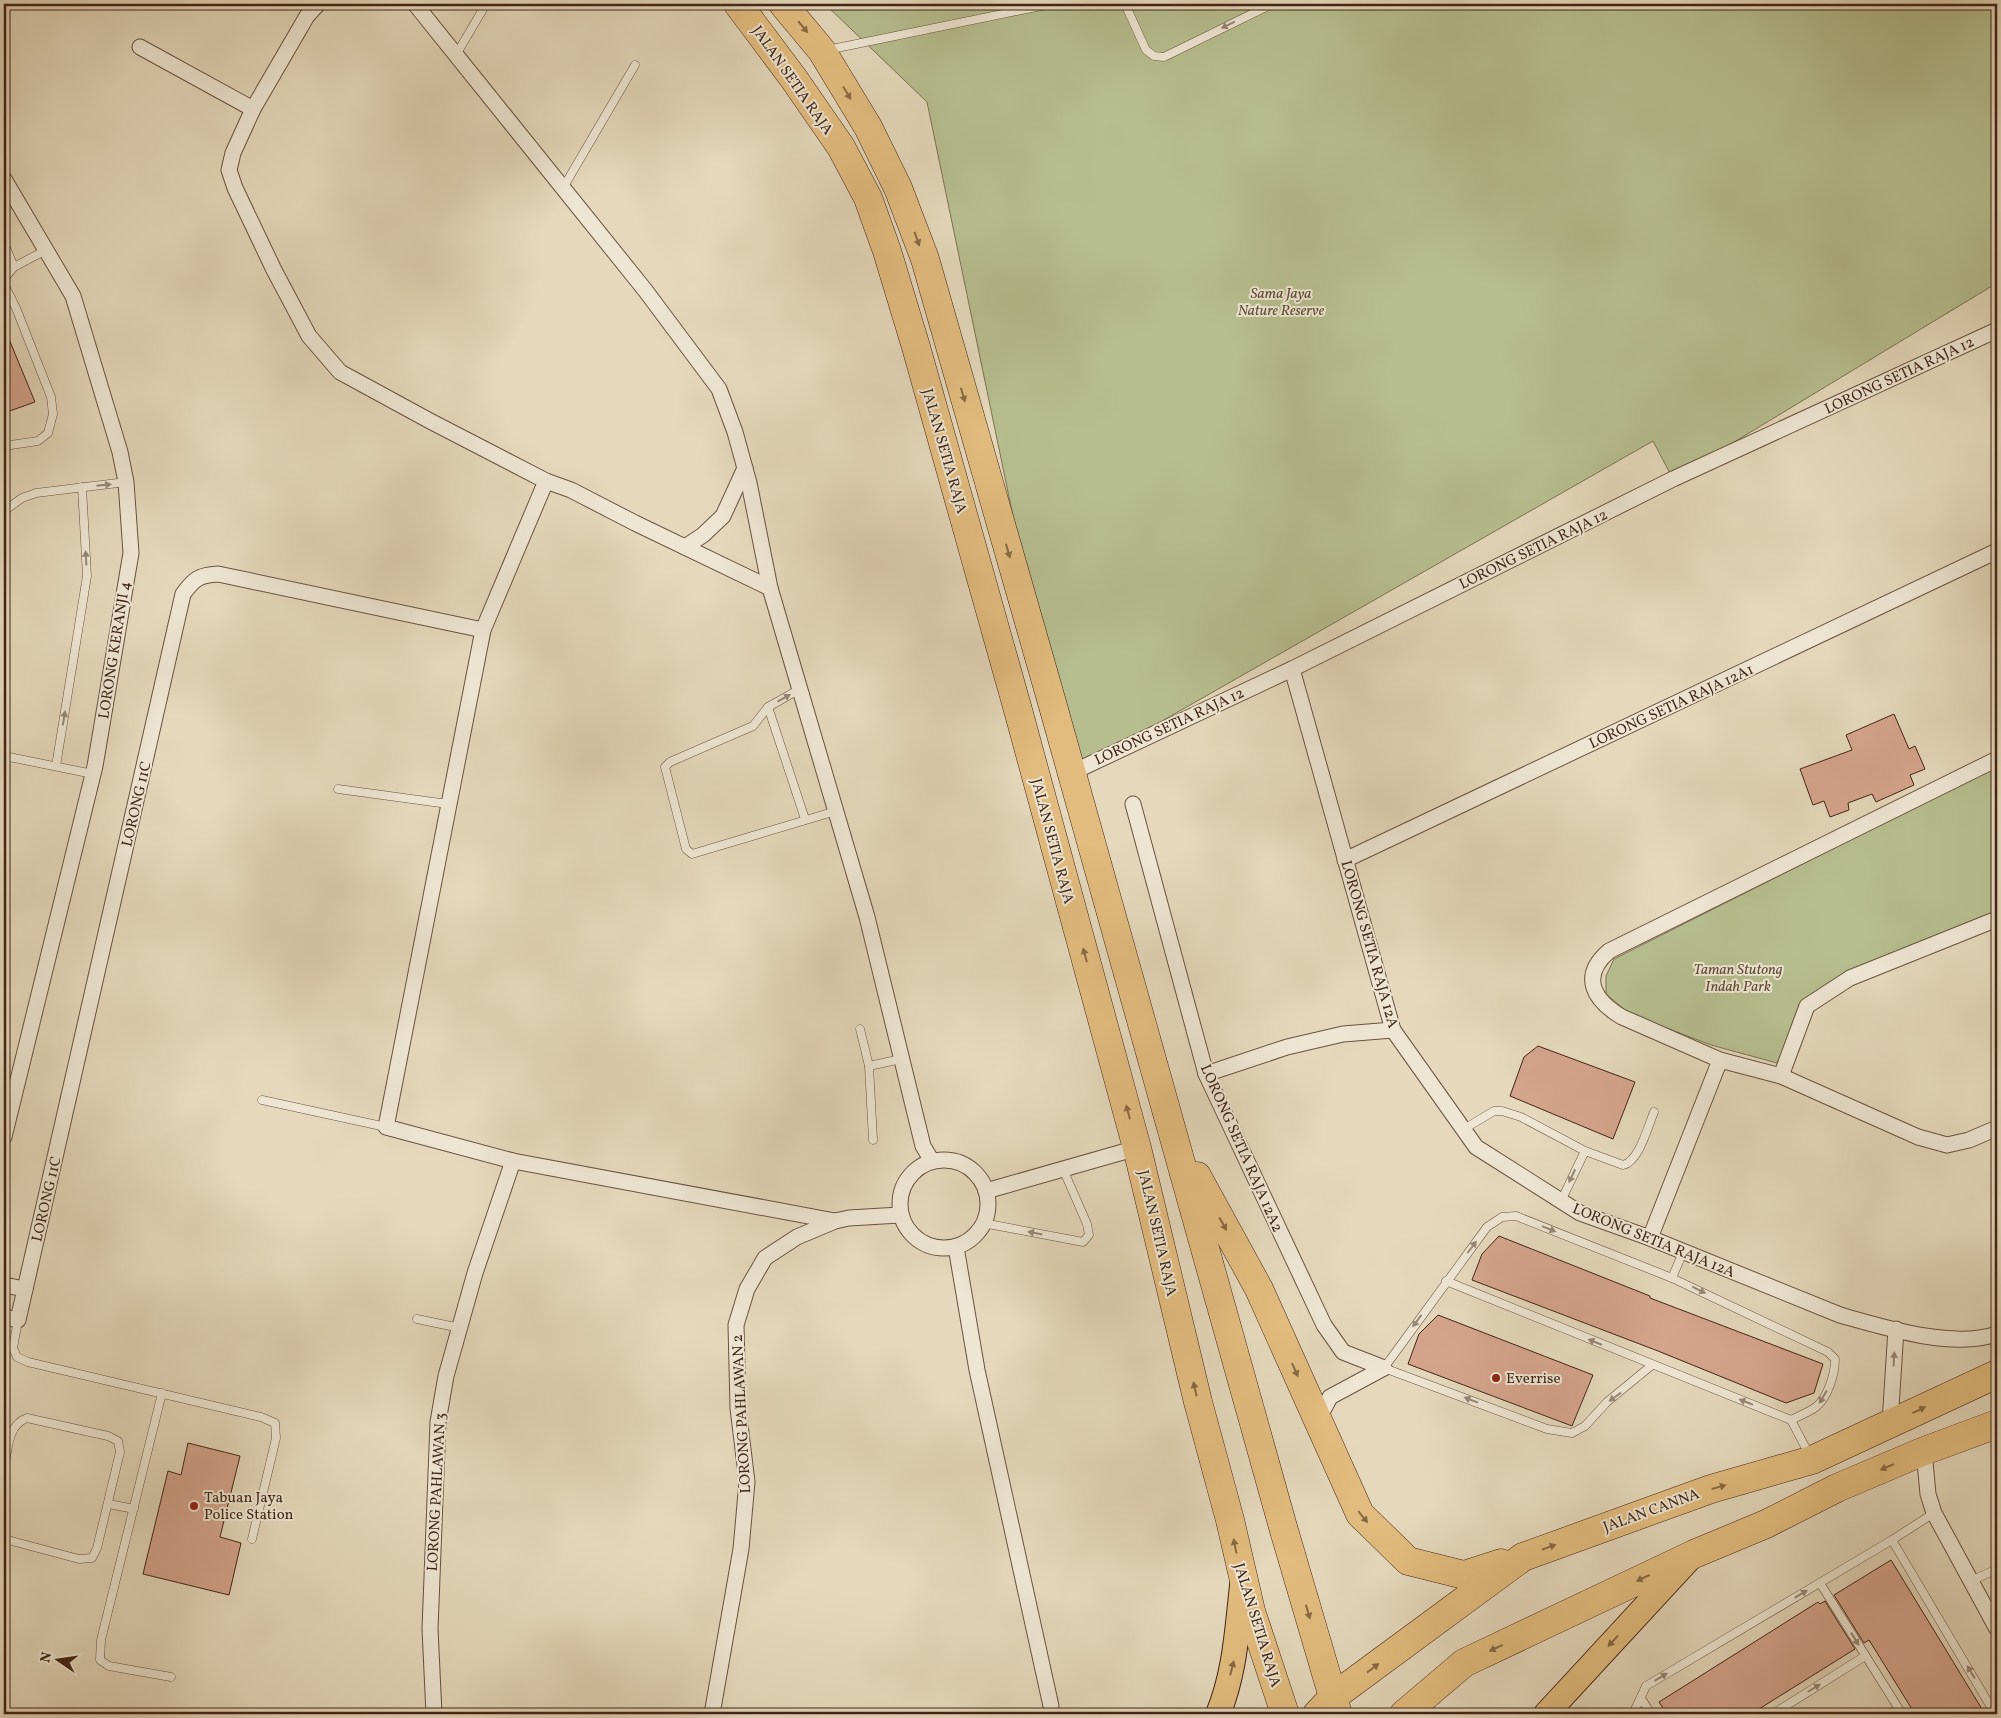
<svg xmlns="http://www.w3.org/2000/svg" width="2001" height="1718" viewBox="0 0 2001 1718" font-family="Vollkorn,serif">
<rect width="100%" height="100%" fill="#e5d8bc"/>
<filter id="stains"><feTurbulence type="fractalNoise" baseFrequency=".004" numOctaves="4"/><feColorMatrix values="0 0 0 0 .2 0 0 0 0 .09 0 0 0 0 .02 0 0 0 .5 -.17"/></filter>
<radialGradient id="worn" r=".72"><stop offset=".6" stop-color="#630" stop-opacity="0"/><stop offset="1" stop-color="#630" stop-opacity=".3"/></radialGradient>
<g fill="#b6be8f" stroke="#7c7253">
<polygon points="825,4 1997,4 1997,283 1673,479 1653,441 1071,773 1051,699 927,102"/>
<polygon points="1997,766 1997,915 1807,1005 1777,1063 1711,1045 1630,1014 1606,994 1606,976 1614,959"/>
</g>
<g fill="#d5a48d" stroke="#412517">
<polygon points="4,327 35,402 4,413"/>
<polygon points="1894,714 1909,749 1915,746 1925,769 1910,775 1914,785 1876,802 1872,794 1848,803 1849,810 1830,817 1824,801 1813,805 1800,769 1852,750 1846,735"/>
<polygon points="1538,1046 1635,1082 1613,1139 1510,1096 1524,1057"/>
<polygon points="1499,1236 1650,1296 1650,1298 1823,1364 1814,1393 1786,1403 1658,1351 1472,1280 1482,1254"/>
<polygon points="1438,1315 1593,1375 1572,1426 1408,1364 1419,1334"/>
<polygon points="188,1443 240,1456 220,1537 241,1543 229,1595 143,1574 168,1471 181,1475"/>
<polygon points="1891,1560 1985,1714 1915,1714 1869,1640 1864,1643 1834,1595"/>
<polygon points="1825,1601 1855,1649 1751,1714 1667,1714 1659,1702 1818,1602 1820,1604"/>
</g>
<g fill="none" stroke-linecap="round" stroke-linejoin="round">
<g stroke="#6a5240" stroke-width="9">
<g id="lane">
<polyline points="1125,4 1146,50 1154,56 1164,57 1272,4"/>
<polyline points="827,50 1051,4"/>
<polyline points="456,55 486,4"/>
<polyline points="563,188 635,65"/>
<polyline points="4,243 14,267 46,250"/>
<polyline points="4,279 14,267"/>
<polyline points="4,284 16,308 51,397 53,414 48,433 38,441 4,446"/>
<polyline points="4,511 22,498 36,493 126,482"/>
<polyline points="800,689 768,707 753,726 670,762 665,767 686,849 692,854 836,811"/>
<polyline points="768,707 805,819"/>
<polyline points="4,756 93,774"/>
<polyline points="56,766 87,576 82,487"/>
<polyline points="338,789 448,804"/>
<polyline points="860,1029 869,1066 873,1140"/>
<polyline points="869,1066 901,1059"/>
<polyline points="262,1100 386,1127"/>
<path d="M 1464,1129 L 1494,1111 L 1502,1111 L 1521,1117 L 1585,1151 L 1623,1165 C 1639,1162 1648,1126 1654,1112"/>
<polyline points="1561,1201 1585,1151"/>
<polyline points="983,1223 1083,1242 1089,1235 1087,1224 1063,1169"/>
<polyline points="1672,1278 1683,1252"/>
<polyline points="1446,1281 1791,1420 1810,1456"/>
<polyline points="417,1319 460,1328"/>
<polyline points="18,1320 13,1348 17,1357 28,1362 261,1417 275,1423 276,1438 252,1539"/>
<path d="M 1652,1365 L 1607,1402 L 1585,1426 L 1572,1433 L 1547,1429 L 1384,1368 L 1487,1227 L 1502,1217 L 1516,1216 L 1672,1278 L 1828,1352 L 1835,1359 C 1835,1374 1828,1397 1816,1407 C 1809,1412 1799,1416 1791,1420"/>
<polyline points="162,1393 101,1640 100,1660 109,1666 171,1677"/>
<path d="M 4,1469 C 8,1451 7,1425 27,1418 L 108,1436 L 118,1441 L 120,1452 L 97,1548 L 92,1558 L 79,1559 L 4,1539"/>
<polyline points="109,1504 134,1509"/>
<polyline points="1892,1540 1995,1714"/>
<polyline points="1971,1581 1997,1569"/>
<polyline points="1820,1583 1902,1714"/>
<polyline points="1641,1698 1651,1714"/>
<polyline points="1633,1714 1646,1686 1892,1540 1934,1513"/>
<polyline points="1773,1714 1865,1656"/>
<polyline points="1889,1714 1898,1709"/>
</g>
</g>
<g stroke="#6a5240" stroke-width="17">
<g id="street">
<polyline points="318,4 307,16 253,109 233,153 229,170 235,188 274,270 309,336 340,372 430,421 546,481 571,490 635,523 770,588"/>
<polyline points="415,4 645,290 719,389 735,432 749,483 770,588 867,917 923,1146 932,1161"/>
<polyline points="140,47 253,109"/>
<polyline points="4,179 73,296 120,452 126,482 131,553 95,766 4,1137"/>
<polyline points="546,481 483,630 386,1127 513,1161 835,1221 849,1218 900,1215"/>
<polyline points="685,547 703,535 723,516 745,468"/>
<path d="M 1292,669 L 1393,1030 L 1476,1147 L 1580,1213 L 1650,1238 L 1840,1315 C 1886,1328 1952,1349 1997,1334"/>
<path d="M 1997,759 L 1609,951 C 1580,976 1593,1000 1622,1017 L 1720,1060 L 1781,1076 L 1918,1137 L 1947,1145 L 1969,1140 L 1997,1128"/>
<polyline points="1071,773 1292,669 1673,479 1997,330"/>
<polyline points="1133,804 1206,1074 1324,1325 1343,1352 1384,1368"/>
<polyline points="1345,860 1997,551"/>
<polyline points="1206,1074 1287,1047 1343,1034 1393,1030"/>
<polyline points="1781,1076 1807,1006 1850,978 1997,919"/>
<circle cx="944" cy="1204" r="44"/>
<polyline points="986,1191 1137,1148"/>
<polyline points="1650,1238 1720,1060"/>
<polyline points="956,1247 977,1370 1051,1706"/>
<polyline points="4,1285 25,1289"/>
<path d="M 4,1317 L 18,1320 L 183,594 C 194,579 199,575 218,574 L 483,630"/>
<polyline points="1318,1420 1330,1397 1384,1368"/>
<polyline points="1890,1423 1896,1329"/>
<polyline points="1924,1451 1928,1494 1934,1513 1997,1629"/>
<polyline points="434,1714 430,1629 438,1422 446,1376 475,1273 513,1161"/>
<polyline points="712,1714 741,1549 747,1482 738,1408 736,1325 747,1289 765,1258 797,1237 835,1221"/>
</g>
</g>
<g stroke="#412517" stroke-width="26">
<g id="primary">
<path d="M 1218,1714 C 1235,1673 1237,1630 1242,1586"/>
<polyline points="1546,1714 1691,1557"/>
</g>
</g>
<g stroke="#412517" stroke-width="29">
<g id="highway">
<polyline points="738,4 794,79 841,147 868,198 887,251 916,347 1018,710 1137,1148 1198,1402 1230,1520 1251,1611 1285,1714"/>
<polyline points="783,4 822,51 868,127 898,188 925,259 1051,699 1283,1527 1338,1714"/>
<polyline points="1197,1176 1259,1289 1360,1514 1408,1561 1464,1575 1501,1563"/>
<polyline points="1317,1714 1333,1697 1523,1557 1711,1489 1812,1460 1997,1374"/>
<polyline points="1404,1714 1464,1663 1694,1554 1766,1524 1837,1488 1924,1451 1997,1424"/>
</g>
</g>
<use href="#lane" stroke="#eee6d3" stroke-width="8"/>
<use href="#street" stroke="#eee6d3" stroke-width="15"/>
<use href="#primary" stroke="#e2bc7e" stroke-width="24"/>
<use href="#highway" stroke="#e2bc7e" stroke-width="28"/>
</g>
<defs><path id="oneway-solid" d="M-6-.8H1V-3.2L6.5 0L1 3.2V.8H-6Z" transform="scale(1.25)"/></defs>
<g fill="#988675">
<use href="#oneway-solid" transform="translate(1228 25) rotate(154)"/>
<use href="#oneway-solid" transform="translate(104 485) rotate(-6)"/>
<use href="#oneway-solid" transform="translate(86 558) rotate(-93)"/>
<use href="#oneway-solid" transform="translate(784 698) rotate(-29)"/>
<use href="#oneway-solid" transform="translate(64 718) rotate(-81)"/>
<use href="#oneway-solid" transform="translate(1572 1176) rotate(115)"/>
<use href="#oneway-solid" transform="translate(1549 1229) rotate(22)"/>
<use href="#oneway-solid" transform="translate(1035 1233) rotate(-169)"/>
<use href="#oneway-solid" transform="translate(1472 1247) rotate(-53)"/>
<use href="#oneway-solid" transform="translate(1699 1290) rotate(26)"/>
<use href="#oneway-solid" transform="translate(1417 1321) rotate(126)"/>
<use href="#oneway-solid" transform="translate(1595 1342) rotate(-158)"/>
<use href="#oneway-solid" transform="translate(1894 1359) rotate(-87)"/>
<use href="#oneway-solid" transform="translate(1615 1397) rotate(144)"/>
<use href="#oneway-solid" transform="translate(1823 1397) rotate(121)"/>
<use href="#oneway-solid" transform="translate(1471 1400) rotate(-159)"/>
<use href="#oneway-solid" transform="translate(1746 1402) rotate(-159)"/>
<use href="#oneway-solid" transform="translate(1801 1594) rotate(-31)"/>
<use href="#oneway-solid" transform="translate(1855 1639) rotate(58)"/>
<use href="#oneway-solid" transform="translate(1971 1672) rotate(-121)"/>
<use href="#oneway-solid" transform="translate(1661 1677) rotate(-31)"/>
<use href="#oneway-solid" transform="translate(1814 1688) rotate(-32)"/>
</g>
<g fill="#896945">
<use href="#oneway-solid" transform="translate(803 27) rotate(50)"/>
<use href="#oneway-solid" transform="translate(847 93) rotate(59)"/>
<use href="#oneway-solid" transform="translate(917 239) rotate(70)"/>
<use href="#oneway-solid" transform="translate(963 395) rotate(74)"/>
<use href="#oneway-solid" transform="translate(1008 551) rotate(74)"/>
<use href="#oneway-solid" transform="translate(1085 955) rotate(-105)"/>
<use href="#oneway-solid" transform="translate(1128 1112) rotate(-105)"/>
<use href="#oneway-solid" transform="translate(1223 1224) rotate(61)"/>
<use href="#oneway-solid" transform="translate(1295 1370) rotate(66)"/>
<use href="#oneway-solid" transform="translate(1195 1389) rotate(-103)"/>
<use href="#oneway-solid" transform="translate(1919 1410) rotate(-25)"/>
<use href="#oneway-solid" transform="translate(1887 1467) rotate(157)"/>
<use href="#oneway-solid" transform="translate(1719 1487) rotate(-16)"/>
<use href="#oneway-solid" transform="translate(1363 1517) rotate(51)"/>
<use href="#oneway-solid" transform="translate(1235 1546) rotate(-101)"/>
<use href="#oneway-solid" transform="translate(1549 1547) rotate(-20)"/>
<use href="#oneway-solid" transform="translate(1643 1578) rotate(155)"/>
<use href="#oneway-solid" transform="translate(1308 1612) rotate(74)"/>
<use href="#oneway-solid" transform="translate(1613 1641) rotate(133)"/>
<use href="#oneway-solid" transform="translate(1496 1648) rotate(155)"/>
<use href="#oneway-solid" transform="translate(1232 1668) rotate(-76)"/>
<use href="#oneway-solid" transform="translate(1373 1668) rotate(-37)"/>
</g>
<g fill="#8f2418" stroke="#eee6d3" stroke-width="2">
<circle cx="1496" cy="1378" r="5"/>
<circle cx="194" cy="1506" r="5"/>
</g>
<g text-anchor="middle" stroke-width="4" stroke-linejoin="round" paint-order="stroke">
<g font-size="15" fill="#412517" stroke="#eee6d3">
<text transform="translate(793 80) rotate(55)" y="5">JALAN SETIA RAJA</text>
<text transform="translate(1899 375) rotate(-25)" y="5">LORONG SETIA RAJA 12</text>
<text transform="translate(945 451) rotate(74)" y="5">JALAN SETIA RAJA</text>
<text transform="translate(1533 549) rotate(-26)" y="5">LORONG SETIA RAJA 12</text>
<text transform="translate(114 650) rotate(-81)" y="5">LORONG KERANJI 4</text>
<text transform="translate(1671 706) rotate(-25)" y="5">LORONG SETIA RAJA 12A1</text>
<text transform="translate(1169 726) rotate(-25)" y="5">LORONG SETIA RAJA 12</text>
<text transform="translate(136 804) rotate(-77)" y="5">LORONG 11C</text>
<text transform="translate(1053 841) rotate(75)" y="5">JALAN SETIA RAJA</text>
<text transform="translate(1370 944) rotate(74)" y="5">LORONG SETIA RAJA 12A</text>
<text transform="translate(1242 1148) rotate(66)" y="5">LORONG SETIA RAJA 12A2</text>
<text transform="translate(46 1199) rotate(-77)" y="5">LORONG 11C</text>
<text transform="translate(1158 1233) rotate(77)" y="5">JALAN SETIA RAJA</text>
<text transform="translate(1654 1240) rotate(22)" y="5">LORONG SETIA RAJA 12A</text>
<text transform="translate(741 1414) rotate(-93)" y="5">LORONG PAHLAWAN 2</text>
<text transform="translate(436 1492) rotate(-87)" y="5">LORONG PAHLAWAN 3</text>
<text transform="translate(1651 1510) rotate(-20)" y="5">JALAN CANNA</text>
<text transform="translate(1258 1625) rotate(73)" y="5">JALAN SETIA RAJA</text>
</g>
<g font-size="15" font-style="italic" fill="#5e4b35" stroke="#eee6d3">
<text x="1281" y="298">Sama Jaya<tspan x="1281" dy="17">Nature Reserve</tspan></text>
<text x="1738" y="974">Taman Stutong<tspan x="1738" dy="17">Indah Park</tspan></text>
</g>
<g font-size="15" fill="#412517" stroke="#eee6d3" text-anchor="start">
<text x="1506" y="1383">Everrise</text>
<text x="204" y="1502">Tabuan Jaya<tspan x="204" dy="17">Police Station</tspan></text>
</g>
</g>
<rect width="2001" height="1718" fill="none" stroke="#e5d8bc" stroke-width="20"/>
<rect x="5" y="5" width="1991" height="1708" fill="none" stroke="#412517" stroke-width="2.5"/>
<rect x="10" y="10" width="1981" height="1698" fill="none" stroke="#412517"/>
<g transform="translate(58 1660) rotate(283)" stroke="#eee6d3" stroke-width="4" paint-order="stroke">
<path d="M0-4L9 19L0 12L-9 19Z" fill="#412517"/>
<text y="-8" font-size="14" font-weight="bold" text-anchor="middle" fill="#412517">N</text>
</g>
<rect width="100%" height="100%" filter="url(#stains)"/>
<rect width="100%" height="100%" fill="url(#worn)"/>
</svg>
